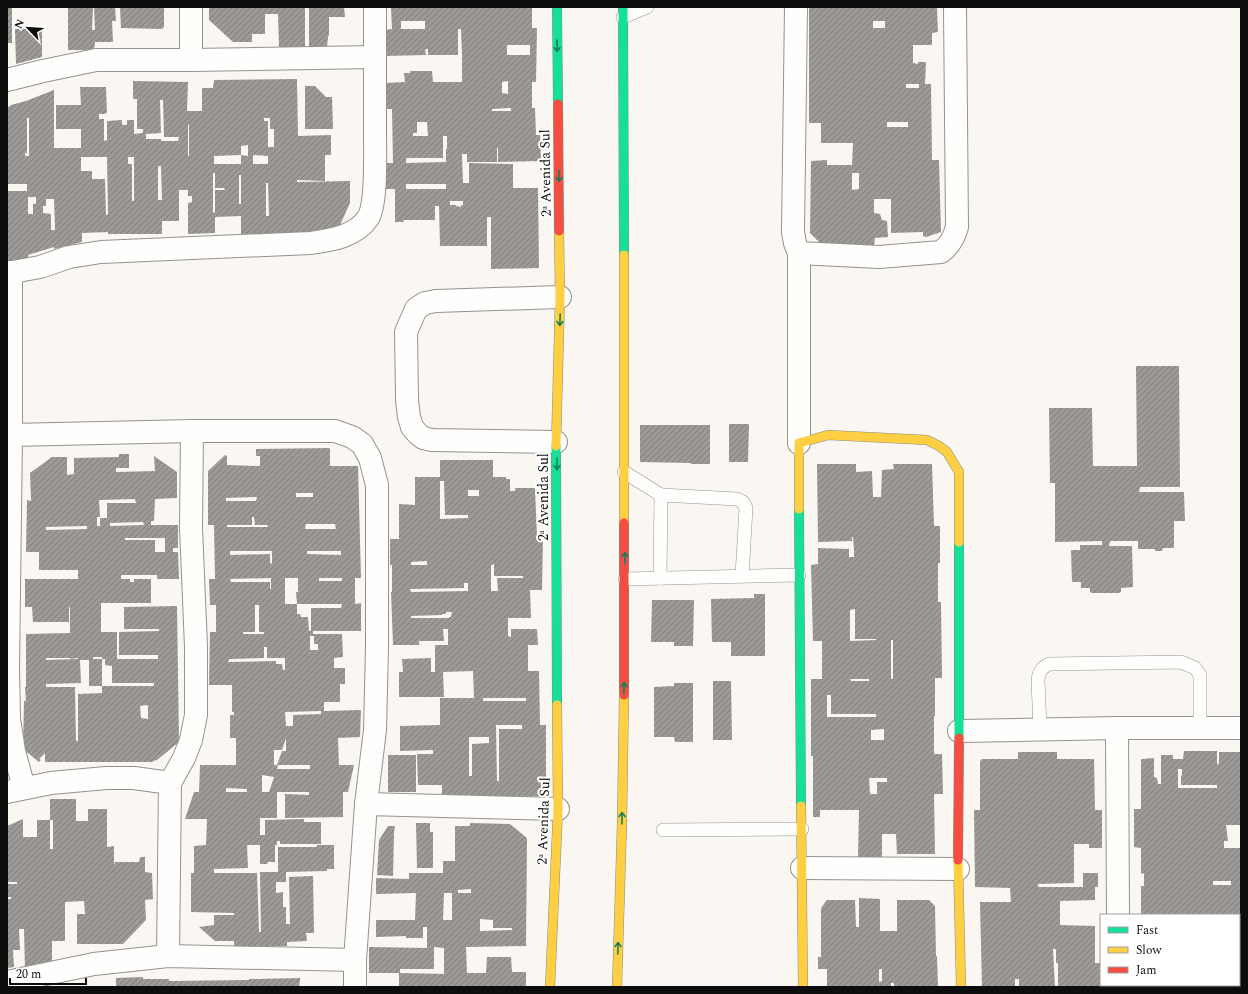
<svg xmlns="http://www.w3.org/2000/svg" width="1248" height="994" viewBox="0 0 1248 994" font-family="Spectral,serif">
<defs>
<pattern id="building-hatch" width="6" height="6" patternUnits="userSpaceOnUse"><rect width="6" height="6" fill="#9d9a97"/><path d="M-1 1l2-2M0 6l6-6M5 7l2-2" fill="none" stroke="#7e7c7a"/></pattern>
</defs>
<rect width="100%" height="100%" fill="#faf7f2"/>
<g fill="url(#building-hatch)" fill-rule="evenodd">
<rect x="7" y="7" width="5" height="36"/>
<polygon points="68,7 93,7 92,30 95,30 94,7 115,7 116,21 112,21 113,42 95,42 94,50 68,50"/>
<polygon points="120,7 164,7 164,27 162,29 121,28"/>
<polygon points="209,7 305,7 305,48 279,48 278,14 265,14 265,34 252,34 252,42 233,42 209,20"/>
<polygon points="309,7 344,7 345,17 329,17 329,35 328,37 327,47 309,47"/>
<path d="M 391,7 L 532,7 L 532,28 L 537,28 L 536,82 L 532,82 L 532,108 L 535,108 L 536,135 L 540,135 L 541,161 L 498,162 L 498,148 L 497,148 L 497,162 L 467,162 L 467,154 L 462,154 L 463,183 L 469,183 L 469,163 L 513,164 L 513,188 L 538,188 L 539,268 L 491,269 L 491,217 L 487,217 L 487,246 L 440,246 L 439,206 L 435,206 L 435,220 L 403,220 L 404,222 L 395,222 L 395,189 L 386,189 L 386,163 L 393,163 L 392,109 L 386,109 L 386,83 L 405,82 L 404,73 L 410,73 L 410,71 L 432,71 L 433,82 L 462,82 L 462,55 L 461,29 L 458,29 L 458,55 L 428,55 L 428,49 L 425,49 L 426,55 L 385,56 L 384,30 L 392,29 ZM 401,21 L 425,21 L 425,29 L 401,29 ZM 507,45 L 530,45 L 530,55 L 507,55 ZM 508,81 L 508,94 L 502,93 L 502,82 ZM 511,108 L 511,111 L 492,111 L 492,109 ZM 417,122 L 427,122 L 428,136 L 413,136 L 413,133 L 417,133 ZM 443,136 L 447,136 L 447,149 L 446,149 L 446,162 L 406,163 L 406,158 L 443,158 ZM 406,184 L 446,184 L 446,189 L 406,189 ZM 450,201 L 463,201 L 463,205 L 461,205 L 461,207 L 456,206 L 456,205 L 450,205 Z"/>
<path d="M 809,7 L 840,7 L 840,8 L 844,7 L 937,8 L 938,32 L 932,33 L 932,45 L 913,45 L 913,63 L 918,64 L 918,62 L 926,62 L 925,84 L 931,84 L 932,160 L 939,160 L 941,232 L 926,237 L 923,236 L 923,232 L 891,233 L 891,199 L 874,199 L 874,213 L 880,214 L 882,220 L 887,221 L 888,237 L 875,238 L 874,245 L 822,245 L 810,233 L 811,161 L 827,160 L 827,165 L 852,165 L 853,143 L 821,143 L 821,123 L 809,123 ZM 873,21 L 885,21 L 885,28 L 873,28 ZM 906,84 L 919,84 L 919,88 L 906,88 ZM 887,122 L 908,122 L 908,127 L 887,127 ZM 852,173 L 859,173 L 859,189 L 852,190 Z"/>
<polygon points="15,29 42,29 42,57 16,64"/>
<path d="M 297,79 L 298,136 L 331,135 L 331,155 L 325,155 L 325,181 L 297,180 L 297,182 L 350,181 L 350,203 L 340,225 L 317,234 L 241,235 L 241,216 L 215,217 L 215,233 L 188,234 L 188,203 L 192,202 L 192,196 L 188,196 L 188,190 L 179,190 L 179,221 L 162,221 L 162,234 L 108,234 L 108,232 L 82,233 L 82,242 L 54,249 L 54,247 L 28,255 L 28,260 L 7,262 L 7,191 L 27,191 L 27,184 L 7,184 L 7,108 L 11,105 L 26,101 L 54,90 L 54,148 L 81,148 L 81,129 L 56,129 L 56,105 L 81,105 L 80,87 L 106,87 L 107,113 L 105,113 L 105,114 L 99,114 L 99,119 L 104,119 L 104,141 L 107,140 L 107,121 L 122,120 L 122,125 L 127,125 L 127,120 L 134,120 L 134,134 L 143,133 L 143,129 L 137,129 L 137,99 L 133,99 L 133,81 L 188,82 L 187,111 L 202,111 L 202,88 L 213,88 L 214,80 ZM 160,100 L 163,100 L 164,137 L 179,137 L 178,141 L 161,141 L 161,139 L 146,139 L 146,134 L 161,133 ZM 27,118 L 29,118 L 29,156 L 25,156 L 25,153 L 27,153 ZM 264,118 L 270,118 L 270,129 L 274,129 L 274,147 L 268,147 L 268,121 L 264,121 ZM 188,124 L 189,125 L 189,156 L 188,156 ZM 248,145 L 248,156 L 241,155 L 241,164 L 214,164 L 214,156 L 241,155 L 241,146 ZM 253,155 L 268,156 L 268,164 L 253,164 ZM 81,157 L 107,157 L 108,214 L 106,215 L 105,179 L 92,179 L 92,171 L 81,171 ZM 128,157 L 134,157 L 134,201 L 132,201 L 132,164 L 128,164 ZM 158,166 L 161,166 L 162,200 L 158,200 ZM 213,173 L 215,173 L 215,188 L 224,188 L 225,190 L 215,190 L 215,212 L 213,213 ZM 239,175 L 241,175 L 241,204 L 239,204 ZM 266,183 L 268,183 L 269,216 L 266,216 ZM 28,197 L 36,197 L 36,204 L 33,204 L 33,214 L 28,214 ZM 46,199 L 54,199 L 55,230 L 51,230 L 51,214 L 43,213 L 43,206 L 46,206 Z"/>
<polygon points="305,86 315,86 326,97 332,97 333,129 305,129"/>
<polygon points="1136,366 1179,366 1180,487 1140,487 1139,492 1184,492 1185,521 1174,521 1174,548 1163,548 1162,551 1155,551 1155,549 1138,549 1138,541 1110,541 1109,546 1132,546 1133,587 1121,588 1121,592 1119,593 1092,593 1090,592 1090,588 1081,588 1081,582 1072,582 1071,550 1080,550 1080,545 1102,545 1102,541 1055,542 1055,483 1050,483 1049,408 1092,408 1093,466 1137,466"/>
<polygon points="729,424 749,424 748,462 729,462"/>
<polygon points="640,425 710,425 710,464 691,464 691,463 640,462"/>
<path d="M 330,448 L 330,466 L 358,466 L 361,578 L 355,578 L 355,604 L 361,603 L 361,631 L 313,631 L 313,634 L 342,634 L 343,657 L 334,658 L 334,668 L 345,668 L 345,684 L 340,684 L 340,702 L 324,702 L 324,711 L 361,710 L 360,737 L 338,738 L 339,765 L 354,765 L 348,792 L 343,792 L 343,817 L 285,818 L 285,794 L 309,795 L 309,792 L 277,792 L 277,818 L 260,818 L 260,835 L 265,835 L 265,820 L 304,819 L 304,822 L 321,822 L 321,844 L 280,844 L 280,841 L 277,841 L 277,845 L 275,845 L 275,862 L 267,862 L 268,864 L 260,864 L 260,845 L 247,845 L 248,868 L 214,869 L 214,873 L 257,873 L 259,932 L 261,932 L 260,872 L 278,872 L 278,847 L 317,847 L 317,845 L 334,845 L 334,869 L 327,869 L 327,871 L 286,872 L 286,882 L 276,882 L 276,893 L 283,892 L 283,907 L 286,907 L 286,924 L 290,924 L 289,877 L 313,876 L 314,933 L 306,933 L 307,941 L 287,942 L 287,946 L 234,946 L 234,941 L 215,941 L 199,927 L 214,925 L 214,915 L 234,915 L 234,913 L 191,912 L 191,873 L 194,873 L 194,846 L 206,845 L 207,819 L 185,819 L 194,792 L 199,792 L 200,765 L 236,765 L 236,738 L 230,738 L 230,715 L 234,715 L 234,712 L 232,712 L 232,685 L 209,685 L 210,632 L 216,632 L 216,605 L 210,605 L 209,579 L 215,579 L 214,525 L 208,525 L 208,471 L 225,455 L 227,456 L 227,465 L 260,466 L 260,456 L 256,456 L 256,449 ZM 296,493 L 313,493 L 313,497 L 296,497 ZM 257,497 L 256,501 L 226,501 L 226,498 ZM 252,517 L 254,517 L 255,525 L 268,525 L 267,527 L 227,527 L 227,525 L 252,525 ZM 306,524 L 335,524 L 336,529 L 305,529 ZM 230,551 L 272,551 L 272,564 L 270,563 L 270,554 L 230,555 ZM 307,551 L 341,551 L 341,555 L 307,554 ZM 271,578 L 271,589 L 270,589 L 270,582 L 231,582 L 230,579 ZM 285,578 L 298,578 L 298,592 L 296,592 L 297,604 L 285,604 ZM 319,578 L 342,578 L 342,581 L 319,581 ZM 297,604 L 342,604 L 341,608 L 311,608 L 311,631 L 309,631 L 308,617 L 301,617 L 300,614 L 297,614 ZM 255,605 L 259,605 L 259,632 L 264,632 L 264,634 L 243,634 L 243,632 L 255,632 ZM 310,636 L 314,636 L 314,644 L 318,644 L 318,650 L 310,650 ZM 264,647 L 267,647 L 267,658 L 285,658 L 285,670 L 283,670 L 282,664 L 276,664 L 276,661 L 228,662 L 229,659 L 264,658 ZM 321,711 L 321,714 L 293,715 L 293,726 L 286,726 L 285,712 ZM 286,738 L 286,751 L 282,751 L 277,765 L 274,765 L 274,750 L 282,750 ZM 278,765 L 310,765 L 310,769 L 277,769 ZM 262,775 L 274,777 L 269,792 L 262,792 ZM 226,788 L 247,789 L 247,792 L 226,792 Z"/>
<path d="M 119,454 L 129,454 L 129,468 L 116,468 L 116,472 L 155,471 L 154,456 L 177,472 L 177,498 L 155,499 L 154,521 L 151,521 L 151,525 L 178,525 L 178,548 L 173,548 L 173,552 L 178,552 L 179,579 L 157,579 L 157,575 L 121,575 L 121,579 L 130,579 L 130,582 L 134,582 L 134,579 L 151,579 L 151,603 L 101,603 L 101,632 L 117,632 L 117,659 L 158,659 L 158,655 L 119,655 L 119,632 L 159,631 L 159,629 L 124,629 L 124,607 L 177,606 L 179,742 L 157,760 L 153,761 L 153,762 L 45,762 L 45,753 L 39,759 L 41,760 L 39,762 L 23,749 L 24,701 L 26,701 L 25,687 L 26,687 L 26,634 L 70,633 L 70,607 L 69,607 L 69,622 L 33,622 L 32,607 L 25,607 L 25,579 L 78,579 L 78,570 L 39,570 L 39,552 L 26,552 L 27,500 L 31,501 L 30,473 L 52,457 L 67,457 L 67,475 L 74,474 L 74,458 L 119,457 ZM 135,499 L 136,503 L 107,503 L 107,518 L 100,518 L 100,526 L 97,526 L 97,517 L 100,517 L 99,500 ZM 143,522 L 144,525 L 110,526 L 110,523 ZM 87,526 L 87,529 L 46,530 L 46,527 ZM 125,538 L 165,538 L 165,552 L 155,552 L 155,540 L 125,540 ZM 93,657 L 102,657 L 102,659 L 105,659 L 105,665 L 112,666 L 112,683 L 154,683 L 154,686 L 102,686 L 102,693 L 78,694 L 78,741 L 76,741 L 75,687 L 46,687 L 46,684 L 81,683 L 80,660 L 89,660 L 89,686 L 102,686 L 102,659 L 93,659 ZM 46,658 L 70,658 L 70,659 L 78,658 L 78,659 L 46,660 ZM 147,705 L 148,706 L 148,719 L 141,718 L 140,706 Z"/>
<path d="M 440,460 L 493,460 L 493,477 L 506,477 L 506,479 L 510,479 L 510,491 L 515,491 L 515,488 L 535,488 L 537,537 L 543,537 L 542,590 L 530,590 L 531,618 L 508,618 L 508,636 L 511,637 L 511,629 L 537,629 L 538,645 L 528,645 L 528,671 L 539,671 L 540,725 L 546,725 L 546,796 L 469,798 L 469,795 L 442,795 L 442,785 L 418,785 L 417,754 L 433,754 L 433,750 L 400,751 L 400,726 L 440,725 L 440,698 L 474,698 L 473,671 L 443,672 L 444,697 L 399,697 L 399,672 L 403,672 L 402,659 L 431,658 L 431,672 L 435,672 L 435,645 L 448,645 L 448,629 L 443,629 L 444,641 L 419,641 L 419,645 L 393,645 L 391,592 L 392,592 L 392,565 L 390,565 L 390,539 L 399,539 L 399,504 L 415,505 L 415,477 L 440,477 ZM 440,481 L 444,481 L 445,515 L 468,515 L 468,518 L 440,519 ZM 468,490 L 479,490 L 479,496 L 468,496 ZM 427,561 L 427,565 L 411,565 L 411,562 ZM 494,564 L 494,576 L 523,576 L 523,578 L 497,578 L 498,591 L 491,591 L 491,565 ZM 464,583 L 468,583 L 468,591 L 411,592 L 410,589 L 464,588 ZM 446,612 L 452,612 L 451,617 L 449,617 L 449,618 L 411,618 L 411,616 L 442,615 L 442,614 L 446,614 ZM 483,698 L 526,698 L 526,701 L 483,701 ZM 496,725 L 522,725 L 522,729 L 499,729 L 499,781 L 497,781 ZM 469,737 L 489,737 L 489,743 L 472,744 L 472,776 L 469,776 Z"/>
<path d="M 817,464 L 856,464 L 856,472 L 872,471 L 873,497 L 881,497 L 882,470 L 894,469 L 893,464 L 932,464 L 934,526 L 940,526 L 940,563 L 938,563 L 938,602 L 941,602 L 942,678 L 935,678 L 935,716 L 934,716 L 934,754 L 942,754 L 943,794 L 934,794 L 935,854 L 897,854 L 896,834 L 882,834 L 882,859 L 858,858 L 859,810 L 820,810 L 820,817 L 813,817 L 813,756 L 811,756 L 811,679 L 822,679 L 822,641 L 813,641 L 811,565 L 818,564 L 818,548 L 849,549 L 849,557 L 854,557 L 854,551 L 853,537 L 852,537 L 852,541 L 818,542 ZM 855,609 L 855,639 L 876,639 L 876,640 L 850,641 L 850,610 ZM 891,640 L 893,640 L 893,679 L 891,679 ZM 850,679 L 869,679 L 869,681 L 851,681 ZM 827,695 L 831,695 L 831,714 L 876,714 L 876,717 L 827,717 ZM 884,729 L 884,740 L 871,740 L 871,730 ZM 869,778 L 887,778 L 887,782 L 877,782 L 877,794 L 870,794 Z"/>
<polygon points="754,594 765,594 765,656 731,656 731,642 712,642 711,599 754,598"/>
<polygon points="652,600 694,600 693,646 674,646 674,642 651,642"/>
<polygon points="713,681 731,681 732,740 713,740"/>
<polygon points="674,683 693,683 693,742 675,742 674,737 654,737 654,687 674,686"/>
<path d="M 1184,751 L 1217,751 L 1217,765 L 1219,763 L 1219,752 L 1241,752 L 1241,825 L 1226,825 L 1228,841 L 1224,841 L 1224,848 L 1241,848 L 1241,938 L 1239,938 L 1239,915 L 1141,915 L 1141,886 L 1144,886 L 1144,873 L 1141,874 L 1141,848 L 1134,847 L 1134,809 L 1141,809 L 1141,760 L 1142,759 L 1154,758 L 1154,777 L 1157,778 L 1158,784 L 1161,784 L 1161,755 L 1173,755 L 1173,759 L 1183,759 ZM 1178,769 L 1182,769 L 1182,775 L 1181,776 L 1181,785 L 1217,785 L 1217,788 L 1178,788 ZM 1213,881 L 1231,881 L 1231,885 L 1213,885 Z"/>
<polygon points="1018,752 1057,752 1057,759 1094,759 1095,810 1102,810 1102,848 1089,848 1089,844 1074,844 1074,883 1038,884 1038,887 1083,887 1083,873 1098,873 1098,887 1095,887 1095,900 1060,901 1060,925 1095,926 1095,963 1101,963 1101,985 1104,985 1104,987 1058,987 1058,963 1056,963 1056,949 1053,949 1055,987 1019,987 1019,979 1015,979 1015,987 982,987 980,902 1011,902 1010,888 975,887 974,810 980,810 980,761 982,759 1018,759"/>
<rect x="388" y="755" width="28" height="37"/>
<polygon points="50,799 76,799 76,821 88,821 88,809 107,809 107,847 114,846 114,866 115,862 139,862 140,857 145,857 145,872 152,873 153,899 145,900 146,920 123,944 77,944 77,914 85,914 84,901 65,902 65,941 52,941 52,965 25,971 24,929 19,929 20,950 13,950 14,967 7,968 7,899 11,899 11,897 7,897 7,884 17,884 17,882 7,882 7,826 23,819 23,837 37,837 37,820 50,820 50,849 53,849 53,820 50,820"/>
<polygon points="416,823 430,823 430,832 433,832 433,868 417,868"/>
<path d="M 470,823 L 510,824 L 527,838 L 526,946 L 466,947 L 467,973 L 486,973 L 487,957 L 511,957 L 512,972 L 526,972 L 526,987 L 399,987 L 399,973 L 369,973 L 369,947 L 427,948 L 427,927 L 423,927 L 423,938 L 406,938 L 406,936 L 376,937 L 376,920 L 415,920 L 416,893 L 376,894 L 376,878 L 409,879 L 409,873 L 443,873 L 443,861 L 455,861 L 455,826 L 470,826 ZM 471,889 L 471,893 L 458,893 L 458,890 ZM 444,893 L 452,893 L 452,920 L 443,920 ZM 480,919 L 493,920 L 493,928 L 512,928 L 512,930 L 480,931 ZM 434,947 L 444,948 L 444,974 L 400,973 L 400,969 L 434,969 Z"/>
<polygon points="388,826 395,826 394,832 393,876 377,875 379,840"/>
<path d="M 859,898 L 880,899 L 880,931 L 897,931 L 897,900 L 929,900 L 935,906 L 936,956 L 937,956 L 938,987 L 894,987 L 894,983 L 891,983 L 891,987 L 827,987 L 827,969 L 818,969 L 818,957 L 821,957 L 821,908 L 827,900 L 855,900 L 856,927 L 859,927 ZM 879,969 L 882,969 L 882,981 L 879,982 Z"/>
<polygon points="1239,947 1241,947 1241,987 1135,987 1135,985 1239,985"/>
<polygon points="143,977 143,979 169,979 169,981 249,980 249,979 300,978 300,980 299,987 116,987 116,978"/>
</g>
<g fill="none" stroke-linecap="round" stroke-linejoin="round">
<g stroke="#949290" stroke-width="14">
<g id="lane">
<polyline points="623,17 647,7"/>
<polyline points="624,472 661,495"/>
<polyline points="660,578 661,495 737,499 743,502 746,508 742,576"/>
<polyline points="625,579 799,575"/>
<path d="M 1040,729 L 1038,680 C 1039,672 1041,668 1049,664 L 1181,662 L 1195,668 L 1200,675 L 1200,728"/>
<polyline points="663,830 802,829"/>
</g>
</g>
<g stroke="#949290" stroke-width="24">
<g id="street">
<path d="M 796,7 L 793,232 L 795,243 L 799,253 L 879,257 L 941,252 C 950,245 954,238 957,227 L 955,7"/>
<polyline points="191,60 191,7"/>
<polyline points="7,80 43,71 96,60 191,60 375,57"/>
<polyline points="799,253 799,443"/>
<polyline points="11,272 11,435 8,668 9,719 14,751 24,788"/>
<path d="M 7,273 L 40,267 L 69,257 L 101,252 L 311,243 C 331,240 355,237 368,218 C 377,204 375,153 375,134 C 375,92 375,49 375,7"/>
<polyline points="11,435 192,431 335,431 352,437 362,444 370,458 377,485 377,647 375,730 366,804 355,960 355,987"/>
<polyline points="556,442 432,440 423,438 418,434 412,427 409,417 407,400 406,332 416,309 425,303 436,301 560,297"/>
<polyline points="1117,728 1118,915"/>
<polyline points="959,731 1117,728 1241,728"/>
<polyline points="7,792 51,783 106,778 134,778 170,783"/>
<polyline points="366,804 558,809"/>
<polyline points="802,868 958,869"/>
<polyline points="168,956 170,783 184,758 191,740 196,715 196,647 191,528 192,431"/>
<polyline points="7,982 94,964 168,956 355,960"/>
<polyline points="1119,985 1119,987"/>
</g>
</g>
<g stroke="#8a8987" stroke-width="10">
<g id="fast">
<polyline points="557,7 558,104"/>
<polyline points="623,7 624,255"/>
<polyline points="556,446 557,705"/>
<polyline points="799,509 801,806"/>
<polyline points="959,738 959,542"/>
</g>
</g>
<g stroke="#8a8987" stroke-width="10">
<g id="slow">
<polyline points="624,255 624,523"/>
<polyline points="556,446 560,297 559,231"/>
<polyline points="799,509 799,443 828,435 927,440 939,446 947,452 959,472 959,542"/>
<polyline points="801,806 803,987"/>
<polyline points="958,860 961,987"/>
<polyline points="550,987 558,809 557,705"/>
<polyline points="617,987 622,823 624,695"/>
</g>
</g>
<g stroke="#8a8987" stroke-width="10">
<g id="jam">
<polyline points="558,104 559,231"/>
<polyline points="624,695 624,523"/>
<polyline points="958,860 959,738"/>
</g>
</g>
<use href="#lane" stroke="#fefefd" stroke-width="13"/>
<use href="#street" stroke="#fefefd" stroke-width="22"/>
<use href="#fast" stroke="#16e098" stroke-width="9"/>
<use href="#slow" stroke="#ffcf43" stroke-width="9"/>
<use href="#jam" stroke="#f24e42" stroke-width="9"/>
</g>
<defs><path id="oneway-shaft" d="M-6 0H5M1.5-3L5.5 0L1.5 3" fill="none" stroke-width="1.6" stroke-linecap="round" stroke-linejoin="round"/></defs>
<g stroke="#128159">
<use href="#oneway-shaft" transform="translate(557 46) rotate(89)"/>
<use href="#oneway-shaft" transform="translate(559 176) rotate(89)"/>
<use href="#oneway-shaft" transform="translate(560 320) rotate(92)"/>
<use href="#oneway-shaft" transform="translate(557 464) rotate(90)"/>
<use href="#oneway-shaft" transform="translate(625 558) rotate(-91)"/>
<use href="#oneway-shaft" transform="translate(624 688) rotate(-89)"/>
<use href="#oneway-shaft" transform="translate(622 818) rotate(-89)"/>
<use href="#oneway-shaft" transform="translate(618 948) rotate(-88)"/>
</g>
<g text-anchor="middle" stroke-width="4" stroke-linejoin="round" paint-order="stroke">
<g font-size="14" fill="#0d0d0d" stroke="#fff">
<text transform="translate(545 173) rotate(-91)" y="5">2ᵃ Avenida Sul</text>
<text transform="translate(543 497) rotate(-90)" y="5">2ᵃ Avenida Sul</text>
<text transform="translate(543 821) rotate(-88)" y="5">2ᵃ Avenida Sul</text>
</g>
</g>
<rect width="1248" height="994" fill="none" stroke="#0d0d0d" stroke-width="16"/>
<rect x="1100" y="914" width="140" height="72" fill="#ffffff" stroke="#9e9e9e"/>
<rect x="1108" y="927" width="20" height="6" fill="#16e098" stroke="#9e9e9e"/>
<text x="1136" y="934" font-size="12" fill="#0d0d0d">Fast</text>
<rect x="1108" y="947" width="20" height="6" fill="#ffcf43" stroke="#9e9e9e"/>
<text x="1136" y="954" font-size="12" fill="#0d0d0d">Slow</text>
<rect x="1108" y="967" width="20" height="6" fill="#f24e42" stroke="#9e9e9e"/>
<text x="1136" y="974" font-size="12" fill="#0d0d0d">Jam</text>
<g transform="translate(28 28) rotate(295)" stroke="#ffffff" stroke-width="3" paint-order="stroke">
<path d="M0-3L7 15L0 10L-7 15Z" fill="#0d0d0d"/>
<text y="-6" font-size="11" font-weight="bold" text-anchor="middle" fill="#0d0d0d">N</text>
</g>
<path d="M10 978v6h76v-6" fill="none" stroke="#0d0d0d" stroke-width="2"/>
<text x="16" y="978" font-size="12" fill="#0d0d0d" stroke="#ffffff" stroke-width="3" paint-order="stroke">20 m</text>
</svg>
